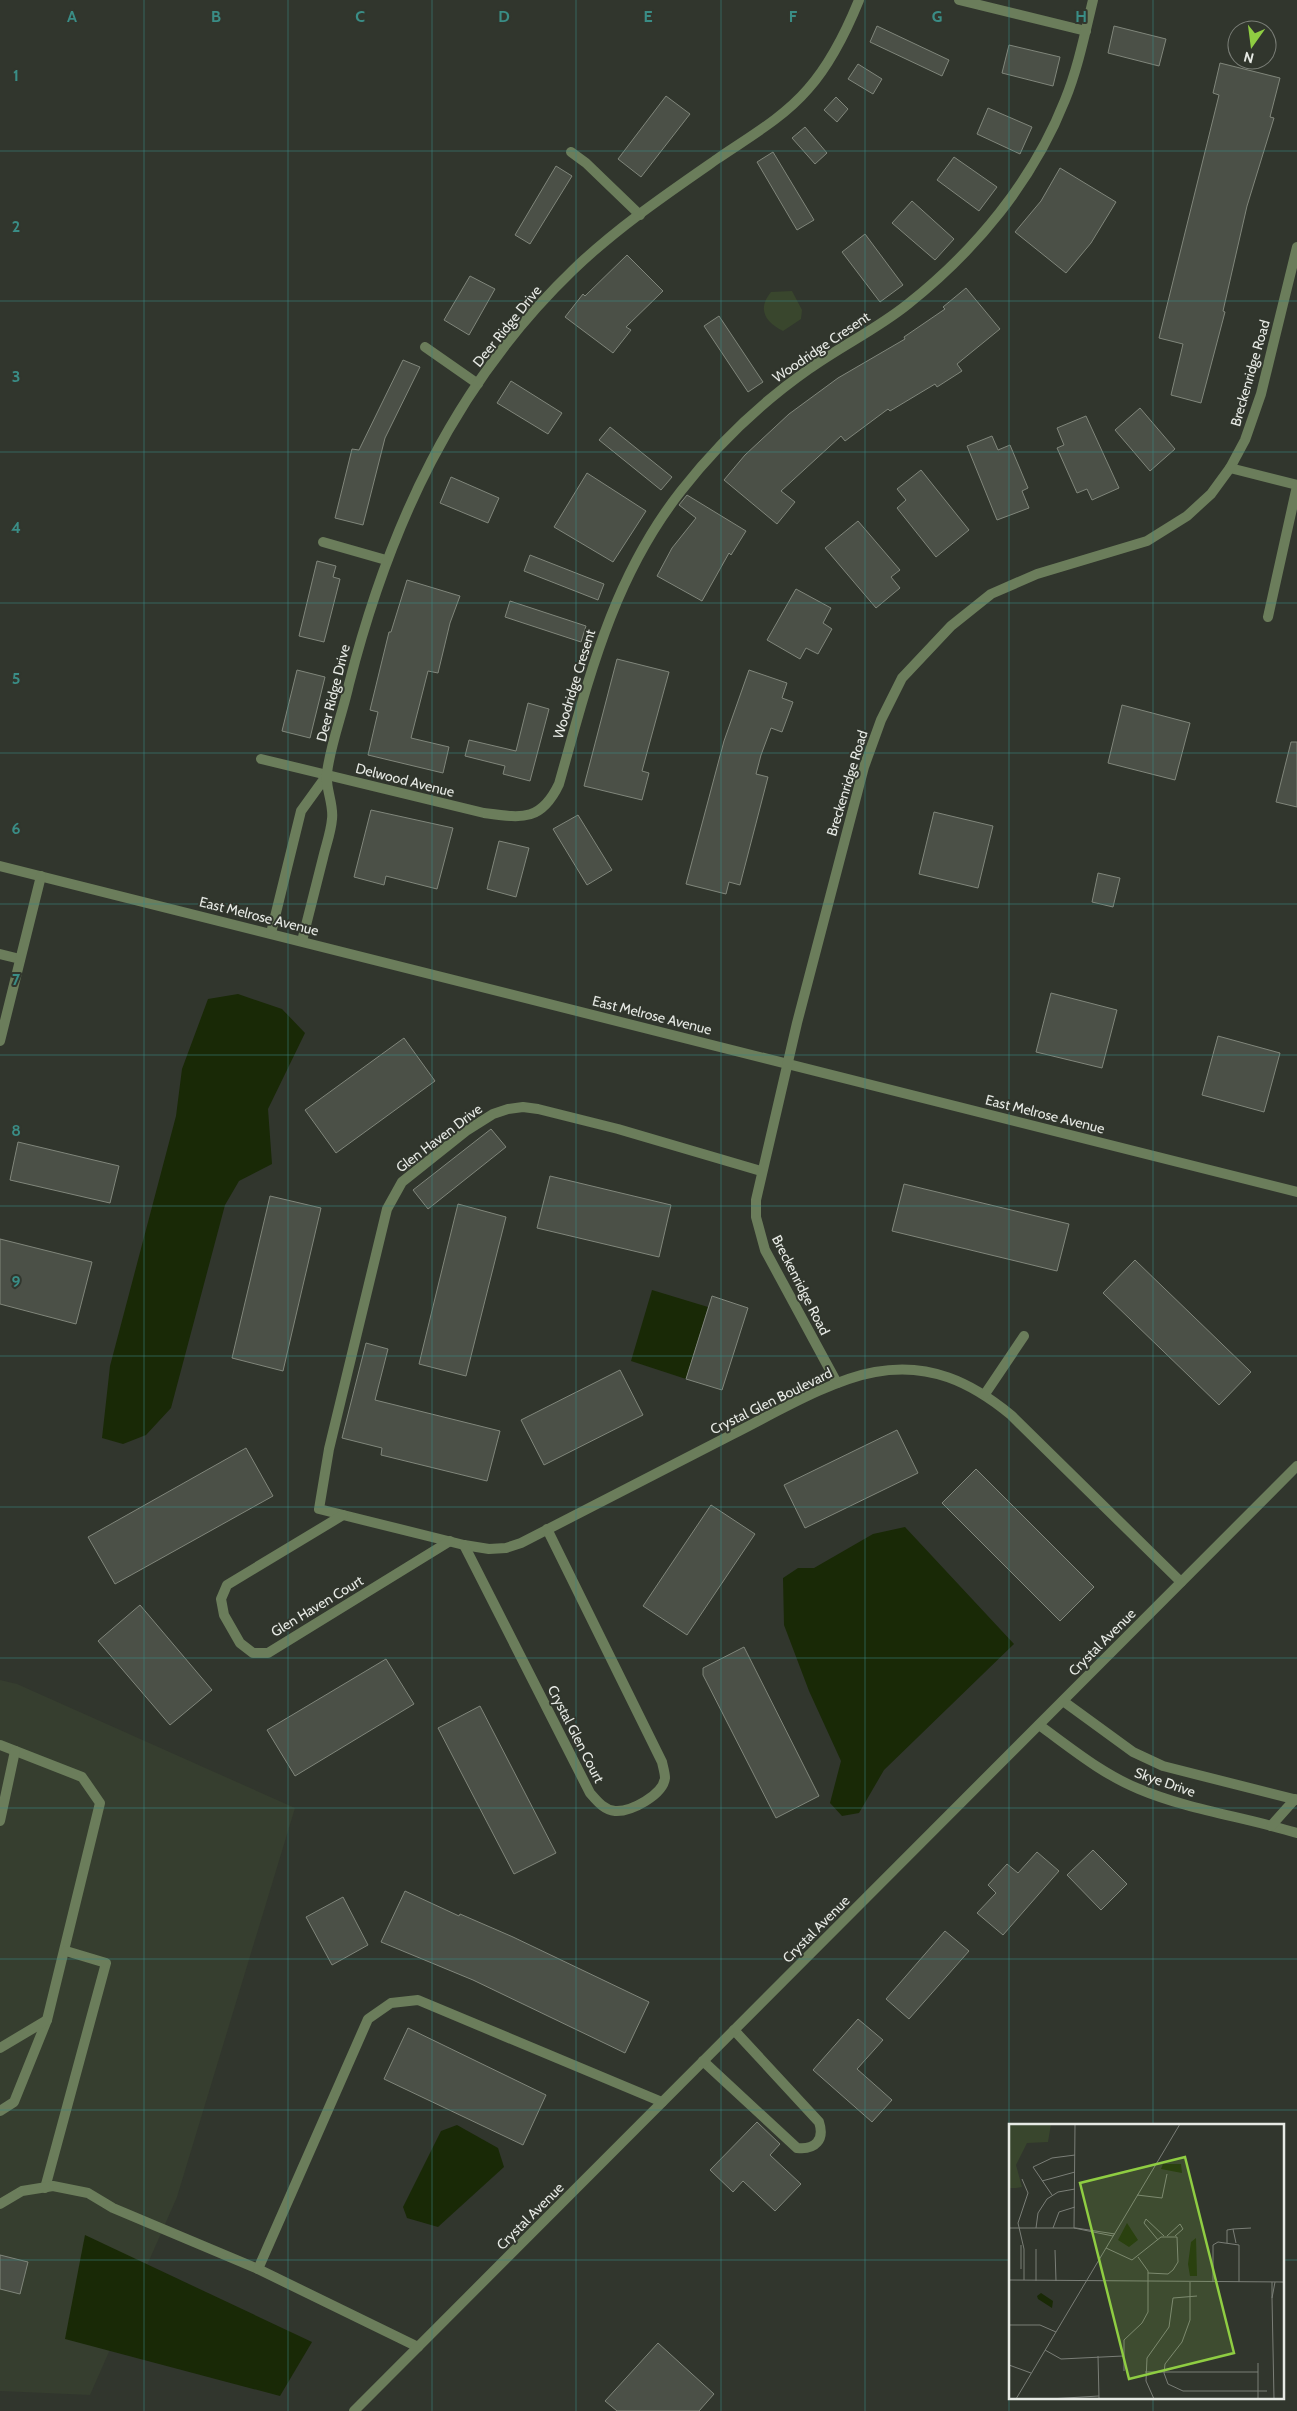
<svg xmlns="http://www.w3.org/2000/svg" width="1297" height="2411" viewBox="0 0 1297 2411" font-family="Cabin,sans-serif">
<rect width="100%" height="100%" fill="#31362d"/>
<polygon fill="#363e2f" points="0,1680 17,1684 295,1808 177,2197 90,2395 0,2391"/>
<path fill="#39462d" d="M 792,291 L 802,310 L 801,319 L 783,331 C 765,322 757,309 771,292 Z"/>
<g fill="#192906">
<polygon points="238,994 282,1009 305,1033 268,1109 272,1164 239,1181 225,1205 171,1408 146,1435 123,1444 102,1438 110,1366 176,1116 182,1069 208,999"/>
<polygon points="652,1290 708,1307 686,1379 631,1361"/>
<polygon points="905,1527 1014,1644 884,1770 859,1813 842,1816 830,1803 841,1761 809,1691 784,1625 783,1578 798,1568 814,1568 873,1534"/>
<polygon points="457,2125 498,2148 504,2167 438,2227 407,2218 403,2207 441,2131"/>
<polygon points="85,2235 312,2342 280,2396 65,2339"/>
</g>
<g fill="#4b5047" stroke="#80867b">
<polygon points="877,26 949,60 942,76 870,42"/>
<polygon points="1114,26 1166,39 1159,66 1108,53"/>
<polygon points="1009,45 1060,57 1053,86 1002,73"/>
<polygon points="1220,63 1280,78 1270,117 1274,118 1247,206 1223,311 1225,312 1201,403 1171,395 1183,344 1159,338 1219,95 1213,93"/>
<polygon points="858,64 882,79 873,94 848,79"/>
<polygon points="666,96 690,114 641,177 618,159"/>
<polygon points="836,97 848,109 837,122 824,110"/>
<polygon points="988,108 1032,127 1020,154 977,134"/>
<polygon points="805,127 827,153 815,164 792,138"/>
<polygon points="773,152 814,220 797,230 757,162"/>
<polygon points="954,157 997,187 979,211 937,180"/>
<polygon points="556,166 572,176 530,244 515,235"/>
<polygon points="1060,168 1116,202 1091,243 1066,273 1015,232 1041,201"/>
<polygon points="912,201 954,239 935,260 892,223"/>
<polygon points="865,234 903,285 880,302 842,252"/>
<polygon points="627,255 663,291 626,327 631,330 613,353 565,317 583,294 585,296"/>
<polygon points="470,276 495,289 469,335 444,320"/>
<polygon points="966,288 1000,329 957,364 962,371 937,387 935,384 890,411 888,409 845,441 841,436 781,491 795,502 777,524 724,480 745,455 789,414 838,378 905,339 904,337 945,309 943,307"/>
<polygon points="719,316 763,382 748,392 704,326"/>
<polygon points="403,360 420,367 385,438 363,525 335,518 352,449 359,450"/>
<polygon points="511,381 562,413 548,434 497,403"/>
<polygon points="1140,408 1175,449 1150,471 1115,430"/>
<polygon points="1086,416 1119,488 1092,500 1087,489 1077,493 1057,448 1064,445 1057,428"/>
<polygon points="610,427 672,477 661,490 599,440"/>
<polygon points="992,436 998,450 1010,445 1028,488 1022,491 1029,508 997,520 967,446"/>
<polygon points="921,470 969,530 936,557 897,508 906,500 897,489"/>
<polygon points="587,473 646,511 613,562 554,527"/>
<polygon points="451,477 499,498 488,523 440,503"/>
<polygon points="687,495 746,531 731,555 729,553 702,601 657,576 672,548 696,518 679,505"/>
<polygon points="858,521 900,570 891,577 900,588 876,608 825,548"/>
<polygon points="530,555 604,584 598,600 524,571"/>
<polygon points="317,561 336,566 333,577 340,579 324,642 299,636"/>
<polygon points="407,580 460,596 450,623 438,673 428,671 411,738 449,747 443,773 368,755 378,712 370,710 389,632 391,632"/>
<polygon points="796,589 831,608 823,623 832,629 818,654 806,648 800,659 767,640"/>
<polygon points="510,601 586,626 581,642 505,617"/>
<polygon points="617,659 669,672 642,771 649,773 642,800 584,786"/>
<polygon points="297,670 325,677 310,738 282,731"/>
<polygon points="749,670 787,683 782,698 793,702 782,732 771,728 761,755 756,774 768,777 740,885 729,882 726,894 686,884 724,741"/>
<polygon points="528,703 549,709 530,781 503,774 505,766 465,756 469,740 516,751"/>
<polygon points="1122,705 1190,723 1175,780 1108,763"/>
<polygon points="1291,742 1297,742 1297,807 1276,802"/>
<polygon points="371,810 453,828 437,889 386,876 384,885 354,877"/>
<polygon points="934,812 993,826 978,888 919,874"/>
<polygon points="578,815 612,870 587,885 553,829"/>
<polygon points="499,841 529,848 516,897 487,889"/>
<polygon points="1098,873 1120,878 1113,907 1092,902"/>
<polygon points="1051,993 1117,1010 1102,1068 1036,1052"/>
<polygon points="1218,1036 1280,1053 1264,1112 1202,1095"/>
<polygon points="404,1038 435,1081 336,1153 305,1110"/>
<polygon points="491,1129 506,1147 428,1209 413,1190"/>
<polygon points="18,1142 119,1166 110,1203 10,1180"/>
<polygon points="550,1176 671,1205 659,1257 537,1228"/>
<polygon points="904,1184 1069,1224 1057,1271 892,1231"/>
<polygon points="270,1196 321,1208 283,1371 232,1358"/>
<polygon points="458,1204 506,1217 466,1376 419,1364"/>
<polygon points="0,1239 92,1262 76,1324 0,1304"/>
<polygon points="1135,1260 1251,1372 1219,1405 1103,1293"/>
<polygon points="712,1296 748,1308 722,1390 686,1379"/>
<polygon points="366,1343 388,1349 375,1400 500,1431 487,1481 381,1455 382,1448 342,1438"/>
<polygon points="620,1370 643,1415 544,1465 521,1420"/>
<polygon points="897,1430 918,1473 805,1528 784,1485"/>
<polygon points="246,1448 273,1496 115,1584 88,1537"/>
<polygon points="976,1469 1094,1587 1060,1621 942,1503"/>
<polygon points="711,1505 755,1534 687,1635 643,1606"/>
<polygon points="140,1605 212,1690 170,1725 98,1641"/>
<polygon points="744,1647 819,1796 776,1818 703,1675 703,1668"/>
<polygon points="386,1659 414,1704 295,1776 267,1730"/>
<polygon points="480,1706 556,1853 514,1874 438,1728"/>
<polygon points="1093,1850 1127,1884 1101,1910 1067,1875"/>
<polygon points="1037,1852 1059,1871 1003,1935 977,1913 996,1893 988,1885 1007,1864 1018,1873"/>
<polygon points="405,1891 459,1916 460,1914 513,1937 649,2002 625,2053 473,1980 381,1942"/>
<polygon points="343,1897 368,1945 332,1965 306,1917"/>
<polygon points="945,1931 969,1951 909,2019 886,1999"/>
<polygon points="858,2019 883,2040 857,2069 892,2100 872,2122 813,2070"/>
<polygon points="408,2028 546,2095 523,2145 384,2079"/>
<polygon points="757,2122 780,2144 770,2155 801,2184 775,2211 743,2181 733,2192 710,2170"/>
<polygon points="0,2255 28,2262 20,2294 0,2289"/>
<polygon points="658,2343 714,2394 699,2411 617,2411 605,2401"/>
</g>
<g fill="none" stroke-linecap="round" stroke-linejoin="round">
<g stroke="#6b7d5b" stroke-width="10">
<polyline points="1230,468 1297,485"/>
<polyline points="1268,617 1297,486"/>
<polyline points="0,954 20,959"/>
<polyline points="0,1745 82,1777 100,1803 47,2020 14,2102 0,2111"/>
<polyline points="0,1821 15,1751"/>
<polyline points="0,2048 47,2020"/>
<path d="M 703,2061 L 797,2148 C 815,2150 825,2140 819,2122 L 734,2030"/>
<polyline points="45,2188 106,1963 66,1951"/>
<polyline points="0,2204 22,2191 53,2186 88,2193 113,2208 258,2269 418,2347"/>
</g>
<g stroke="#6b7d5b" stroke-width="10">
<polyline points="959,0 1086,31"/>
<polyline points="571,152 586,163 640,215"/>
<polyline points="425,347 478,384"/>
<polyline points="323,542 386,560"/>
<path d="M 261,759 L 484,813 C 522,818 541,822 559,784 C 589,678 612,579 681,491 C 717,445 762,402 809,369 C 841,346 877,329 908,304 C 976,250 1033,181 1065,100 C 1078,68 1085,33 1093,0"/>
<polyline points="0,866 1297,1192"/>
<polyline points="271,933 301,811 327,775"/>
<path d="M 302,941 C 309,913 316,886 323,858 C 326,845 331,832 332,819 C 334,804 325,788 327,773 C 330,746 343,712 349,684 C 389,527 454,385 572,271 C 615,229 668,193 717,159 C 749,137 783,118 808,89 C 831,63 846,32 859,0"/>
<polyline points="0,1041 41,876"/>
<path d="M 761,1171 L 618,1129 L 538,1109 L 523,1107 L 508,1109 L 493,1114 L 466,1131 L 402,1182 L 387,1209 L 329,1449 L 319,1509 L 464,1545 L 489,1549 L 506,1548 L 521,1543 C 592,1506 663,1470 733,1434 C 775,1413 830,1380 875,1372 C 929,1362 971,1382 1011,1415 L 1181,1582"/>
<polyline points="837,1383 765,1250 756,1217 756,1200 797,1023 864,767 881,720 902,678 951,626 991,594 1037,574 1147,541 1187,516 1211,494 1230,468 1245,440 1261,394 1297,247"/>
<polyline points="985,1394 1024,1336"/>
<polyline points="343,1515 227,1585 221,1599 224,1615 240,1643 253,1653 268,1653 450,1541"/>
<path d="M 464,1545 L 590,1793 C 597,1801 604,1810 615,1811 C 631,1812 663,1795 665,1778 C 665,1773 663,1767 662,1762 L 547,1529"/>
<polyline points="1063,1701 1133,1752 1163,1766 1297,1800"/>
<path d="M 1039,1725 C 1071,1748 1102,1774 1139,1789 C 1189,1810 1245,1817 1297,1833"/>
<polyline points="1271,1826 1295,1799"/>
<polyline points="258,2269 368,2019 391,2003 418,2000 662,2102"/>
</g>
<polyline stroke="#6b7d5b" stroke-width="10" points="354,2411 1297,1466"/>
</g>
<path fill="none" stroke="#3a8d86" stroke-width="1" stroke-opacity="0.55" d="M 144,0 L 144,2411M 288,0 L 288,2411M 432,0 L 432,2411M 576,0 L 576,2411M 721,0 L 721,2411M 865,0 L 865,2411M 1009,0 L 1009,2411M 1153,0 L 1153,2125M 0,151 L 1297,151M 0,301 L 1297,301M 0,452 L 1297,452M 0,603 L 1297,603M 0,753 L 1297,753M 0,904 L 1297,904M 0,1055 L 1297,1055M 0,1206 L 1297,1206M 0,1356 L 1297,1356M 0,1507 L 1297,1507M 0,1658 L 1297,1658M 0,1808 L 1297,1808M 0,1959 L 1297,1959M 0,2110 L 1297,2110M 0,2260 L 1011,2260M 1283,2260 L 1297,2260M 1153,2397 L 1153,2411"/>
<g text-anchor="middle" stroke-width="4" stroke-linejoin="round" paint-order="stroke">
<g font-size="14" fill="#e7eae5" stroke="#31362d">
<text transform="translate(507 326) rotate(-51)" y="5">Deer Ridge Drive</text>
<text transform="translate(821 347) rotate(-34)" y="5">Woodridge Cresent</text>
<text transform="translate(1250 373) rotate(-74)" y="5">Breckenridge Road</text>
<text transform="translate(574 684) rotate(-73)" y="5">Woodridge Cresent</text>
<text transform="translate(333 693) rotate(-76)" y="5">Deer Ridge Drive</text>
<text transform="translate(405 780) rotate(14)" y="5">Delwood Avenue</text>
<text transform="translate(847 783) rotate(-73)" y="5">Breckenridge Road</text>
<text transform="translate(259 916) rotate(14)" y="5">East Melrose Avenue</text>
<text transform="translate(652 1015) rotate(14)" y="5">East Melrose Avenue</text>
<text transform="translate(1045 1114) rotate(14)" y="5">East Melrose Avenue</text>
<text transform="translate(439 1138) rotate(-37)" y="5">Glen Haven Drive</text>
<text transform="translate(801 1285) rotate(63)" y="5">Breckenridge Road</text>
<text transform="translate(771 1401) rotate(-26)" y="5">Crystal Glen Boulevard</text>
<text transform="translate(317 1606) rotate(-31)" y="5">Glen Haven Court</text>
<text transform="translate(1102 1642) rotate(-45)" y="5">Crystal Avenue</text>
<text transform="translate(576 1734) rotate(63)" y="5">Crystal Glen Court</text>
<text transform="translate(1165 1782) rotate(19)" y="5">Skye Drive</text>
<text transform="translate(816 1929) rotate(-45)" y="5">Crystal Avenue</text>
<text transform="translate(530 2216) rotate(-45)" y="5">Crystal Avenue</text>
</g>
</g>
<g transform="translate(1009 2124)">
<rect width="275" height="275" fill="#31362d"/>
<path d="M 0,0 L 42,0 L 39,18 L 18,19 L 7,41 L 13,63 L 7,64 L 0,64 Z" fill="#39462d"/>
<path d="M 154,40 L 172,40 L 173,49 L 152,45 ZM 118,99 L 129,116 L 120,123 L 109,116 ZM 187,114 L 188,152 L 181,152 L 179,140 L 182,118 ZM 32,169 L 44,177 L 43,184 L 29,175 L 28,172 Z" fill="#192906"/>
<path fill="none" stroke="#7a7e77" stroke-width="1" d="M 66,1 L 65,104 L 104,112M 13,55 L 19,69 L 9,99 L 15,125 L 15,156M 33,57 L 66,48M 43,71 L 24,43 L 43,34 L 66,31M 128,71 L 153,74 L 158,50M 0,104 L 67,104 L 106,110M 27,104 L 29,89 L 38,75 L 49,68 L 66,65M 44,104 L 50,88 L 66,83M 224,105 L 242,104M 158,112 L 171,100 L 174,105 L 166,112M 149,116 L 135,99 L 137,95 L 155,112M 218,119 L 218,106 L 224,105 L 227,119M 12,121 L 12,145M 97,124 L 123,136 L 152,113 L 168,113 L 169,138 L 164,146 L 159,150 L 139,149M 46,126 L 47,157M 0,156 L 275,158M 27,157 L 27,125M 181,158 L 181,196 L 173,218 L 156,240 L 155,249 L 159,260 L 174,267 L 258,267M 204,158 L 204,121 L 209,118 L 230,121 L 230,158M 263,158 L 263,174 L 266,158M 263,174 L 265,275M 0,201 L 31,201 L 47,208M 36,226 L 52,235 L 114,232M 89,232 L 90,274M 249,239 L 249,275M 0,241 L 22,249M 115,247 L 115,216 L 133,199 L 139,188 L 139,147 L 129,133M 136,248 L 249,248M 7,275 L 171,0M 40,275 L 90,272M 145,275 L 137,257 L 138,234 L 160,203 L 164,174 L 188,172"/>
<path fill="#8fcd42" fill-opacity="0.15" stroke="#8fcd42" stroke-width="2.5" d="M 176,33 L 225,229 L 120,255 L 71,59 Z"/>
<rect width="275" height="275" fill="none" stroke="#e7eae5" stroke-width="2.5"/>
</g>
<g font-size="16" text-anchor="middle" font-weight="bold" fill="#3a8d86" stroke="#31362d" stroke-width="4" stroke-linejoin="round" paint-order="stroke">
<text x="72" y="22">A</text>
<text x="216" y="22">B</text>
<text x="360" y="22">C</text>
<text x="504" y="22">D</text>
<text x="648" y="22">E</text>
<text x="793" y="22">F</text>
<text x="937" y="22">G</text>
<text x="1081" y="22">H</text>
<text x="16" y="81">1</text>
<text x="16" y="232">2</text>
<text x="16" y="382">3</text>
<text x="16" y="533">4</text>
<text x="16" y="684">5</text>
<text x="16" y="834">6</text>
<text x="16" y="985">7</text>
<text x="16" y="1136">8</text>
<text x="16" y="1287">9</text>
</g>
<g transform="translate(1252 45) rotate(194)"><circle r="24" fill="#31362d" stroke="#7a7e77"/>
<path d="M0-4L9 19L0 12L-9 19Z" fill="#8fcd42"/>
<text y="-8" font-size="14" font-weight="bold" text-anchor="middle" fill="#e7eae5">N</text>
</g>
</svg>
